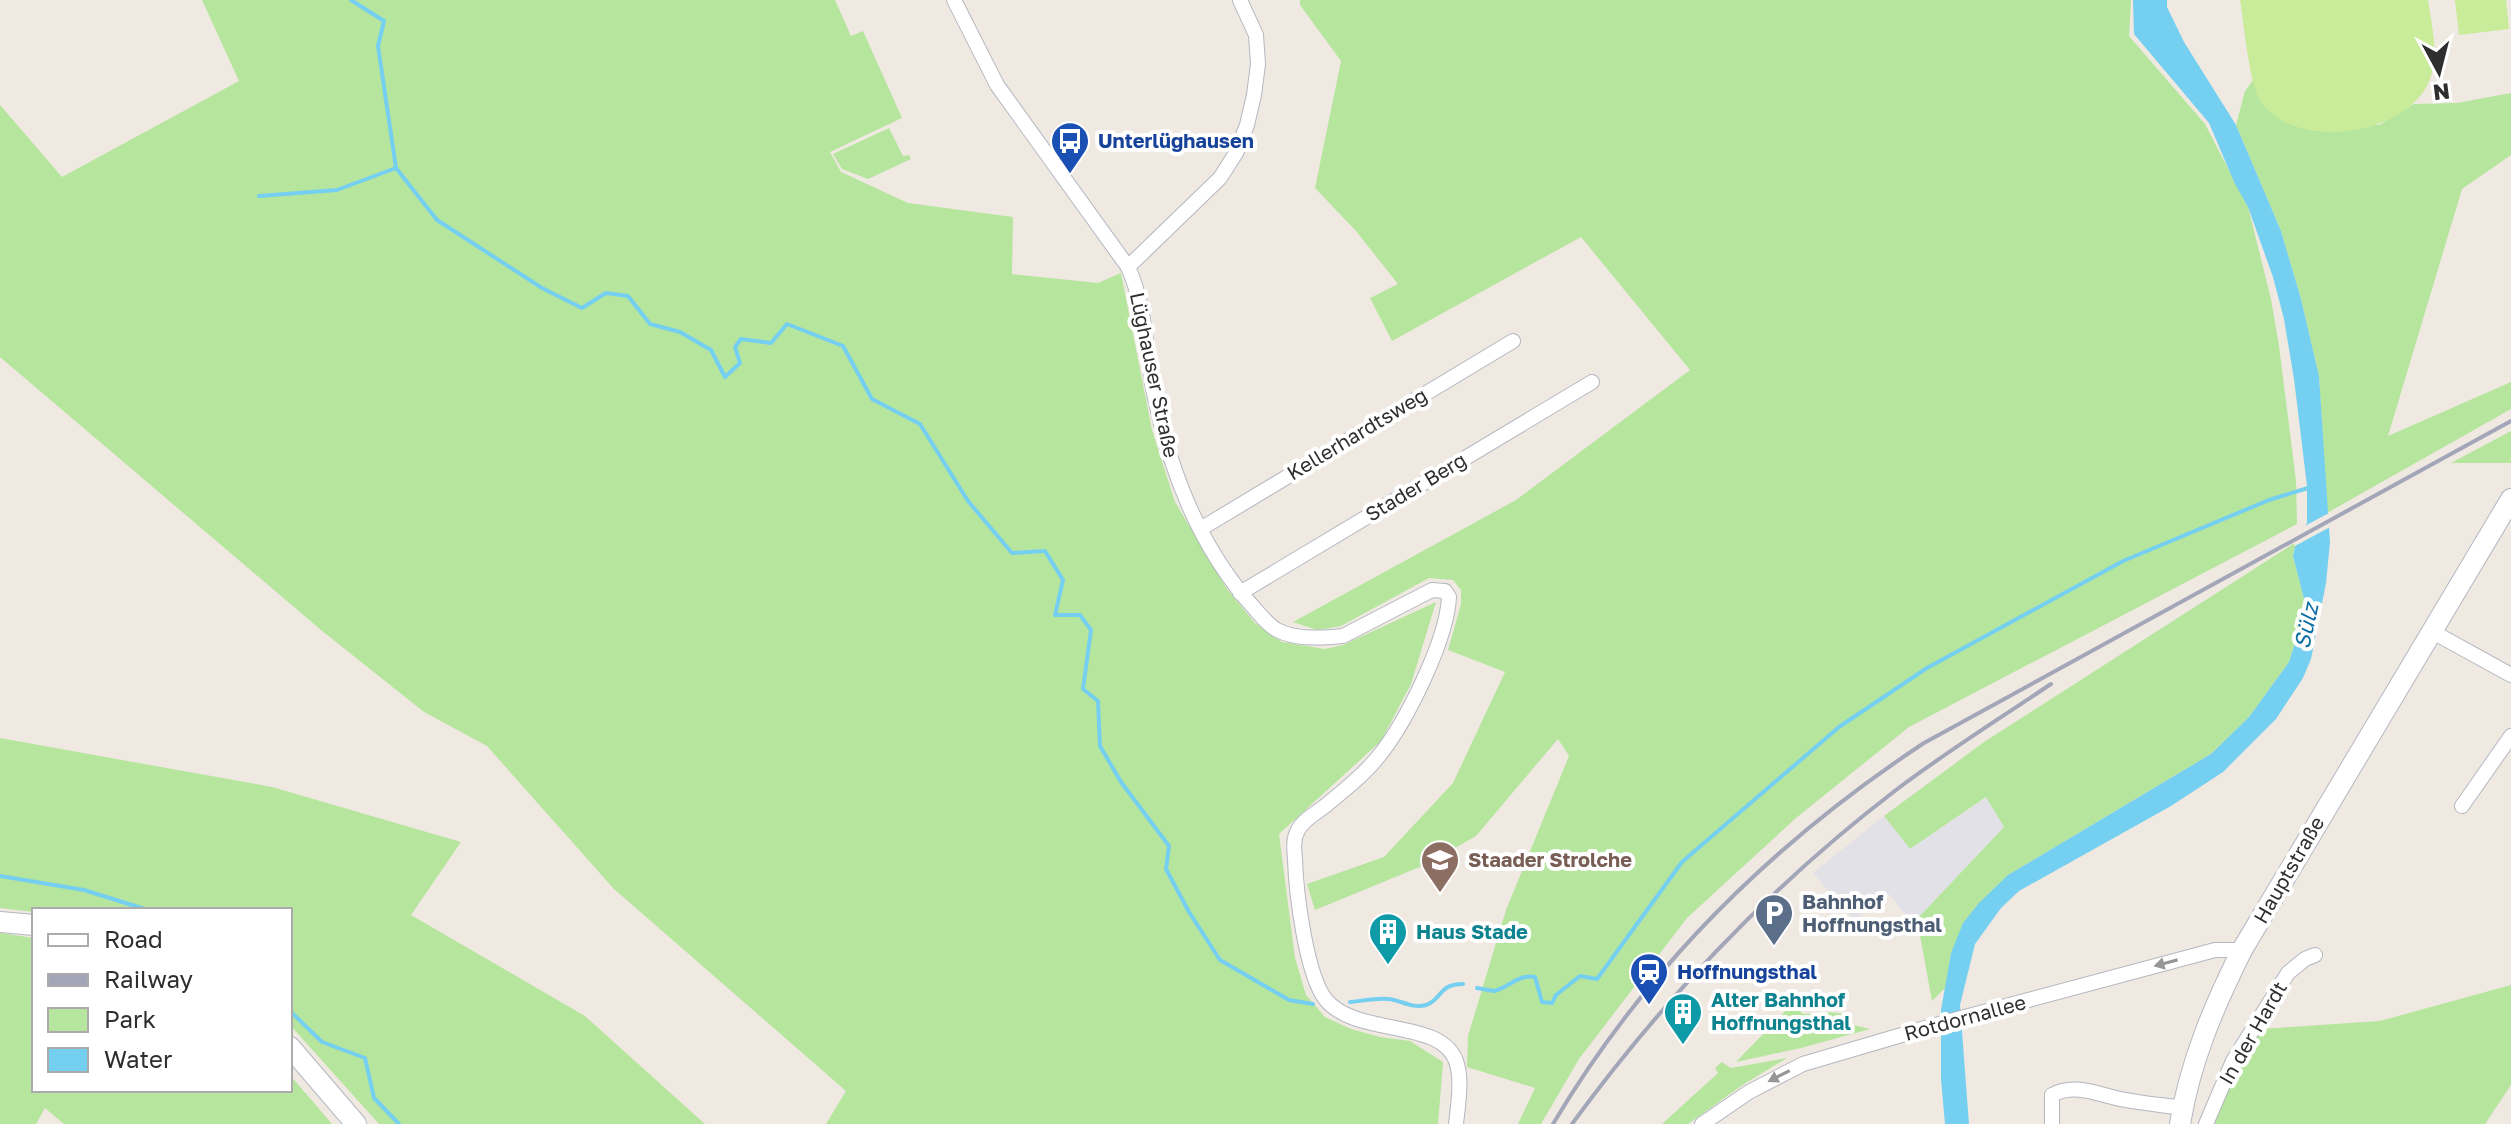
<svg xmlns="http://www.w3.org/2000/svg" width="2511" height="1124" viewBox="0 0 2511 1124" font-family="'Golos Text',sans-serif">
<rect width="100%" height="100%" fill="#efe9e1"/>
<polygon fill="#e3e1e8" points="1987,797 2004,827 1912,924 1889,894 1854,920 1813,873 1884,816 1910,849"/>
<g fill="#b6e59e">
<polygon points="202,0 835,0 851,36 863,31 902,118 830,152 841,172 908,203 1013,217 1012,274 1098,283 1121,273 1152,430 1175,502 1227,589 1255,623 1282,642 1325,649 1343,645 1436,602 1411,684 1381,741 1279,834 1295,958 1306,995 1325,1017 1351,1029 1380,1037 1410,1041 1443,1062 1438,1124 826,1124 846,1091 614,889 487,746 424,712 321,630 0,357 0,105 62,177 239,81"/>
<polygon points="1300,0 2131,0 2129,36 2205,124 2248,207 2271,299 2279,346 2296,481 2297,524 1909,727 1796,818 1687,918 1579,1059 1541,1124 1518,1124 1535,1088 1467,1067 1468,1036 1506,910 1569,756 1558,739 1476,836 1427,864 1315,910 1307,884 1384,857 1453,783 1505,672 1448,650 1461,604 1461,590 1453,580 1429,578 1341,626 1317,630 1293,622 1516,500 1690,370 1581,237 1392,341 1370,298 1398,284 1356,231 1315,188 1341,61 1300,5"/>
<polygon points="2254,79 2260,100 2379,125 2414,104 2457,103 2511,93 2511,155 2462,189 2388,436 2511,382 2511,409 2327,513 2319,376 2301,299 2281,231 2236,125 2245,91"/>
<polygon points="889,128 903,156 909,155 911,159 868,179 842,169 833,154"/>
<polygon points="2511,431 2511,463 2451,463"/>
<polygon points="2296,542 2293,556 2304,599 2303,618 2289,662 2249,717 2211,754 2008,875 1951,953 1946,987 1932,1001 1917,919 2004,827 1986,797 1910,849 1884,816 1984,742"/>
<polygon points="0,738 272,787 461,842 411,915 585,1016 705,1124 379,1124 290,1025 290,910 34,912 0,908"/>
<polygon points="0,933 34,938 34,1090 290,1090 290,1075 332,1124 64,1124 45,1108 36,1124 0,1124"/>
<polygon points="2511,985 2511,1085 2485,1124 2211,1124 2222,1092 2260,1029 2380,1021"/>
<path d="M 1792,1004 L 1803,1014 C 1822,1014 1834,1009 1851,1017 L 1853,1025 L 1870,1029 L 1801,1048 L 1736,1062 Z"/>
<polygon points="1787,1058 1744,1084 1688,1124 1662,1124 1718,1073 1715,1068 1722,1062 1731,1068"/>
</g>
<g fill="#c9ec9a">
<path d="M 2240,0 L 2428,0 C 2432,27 2439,53 2430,79 C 2409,136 2296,152 2261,102 C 2249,85 2244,23 2240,0 Z"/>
<polygon points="2455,0 2506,0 2509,29 2459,35"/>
</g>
<polygon fill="#75cff0" points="2133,0 2167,0 2167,7 2184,42 2236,125 2281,231 2301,299 2319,376 2330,542 2326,583 2311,659 2303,678 2276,719 2223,772 2171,806 2019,891 2001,908 1975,944 1960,1005 1969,1124 1945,1124 1941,1079 1941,1010 1951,953 1963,923 1979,903 2008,875 2211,754 2249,717 2289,662 2303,618 2304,599 2293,556 2296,542 2307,523 2307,486 2294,379 2284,319 2273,277 2248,207 2235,184 2209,123 2134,34"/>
<polygon fill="#efe9e1" points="2331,512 2332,526 2295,546 2292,541 2299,529"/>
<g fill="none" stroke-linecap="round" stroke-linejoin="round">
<g stroke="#75cff0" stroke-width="4">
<polyline points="351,0 384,21 378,46 396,168 437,220 542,288 582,308 606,293 628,296 650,324 680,332 711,350 725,377 740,363 735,347 741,339 771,343 787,324 843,346 872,399 920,424 968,501 1012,553 1045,551 1063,580 1055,615 1080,615 1091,630 1083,689 1098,701 1100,746 1121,782 1169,846 1166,869 1189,912 1220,960 1289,1000 1313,1004"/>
<polyline points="259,196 337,190 396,168"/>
<polyline points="0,876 84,890 148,910"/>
<path d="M 1477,988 L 1494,991 C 1510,987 1518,974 1535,977 L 1542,1002 L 1552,1003 L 1556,995 L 1580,976 L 1597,979 L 1682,862 L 1839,727 L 1927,668 L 2123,561 L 2269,500 L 2308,488"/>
<path d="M 1350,1002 C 1362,1001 1376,998 1388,999 C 1401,1000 1412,1009 1426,1005 C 1442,1000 1438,984 1463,984"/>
<polyline points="290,1011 322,1042 365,1058 374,1098 399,1124"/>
</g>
<g stroke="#b4b7c1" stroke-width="16">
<g id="street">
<path d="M 954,0 L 997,85 L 1128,267 C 1147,309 1145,354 1155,398 C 1171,474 1202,551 1255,609 C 1262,617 1268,625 1277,630 C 1296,640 1322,638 1343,636 L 1432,590 L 1445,591 L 1449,597 C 1447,640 1406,723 1378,757 C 1363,776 1343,791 1325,806 C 1316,813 1303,820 1298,830 C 1293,839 1294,849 1295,859 C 1296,892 1306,975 1326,1000 C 1358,1038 1444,1017 1457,1064 C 1462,1082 1458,1105 1456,1124"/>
<polyline points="1128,267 1220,178 1236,153 1247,125 1254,95 1258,64 1256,35 1240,0"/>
<polyline points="1202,528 1513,341"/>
<polyline points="1240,593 1592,382"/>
<polyline points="2431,631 2511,675"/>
<polyline points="2462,806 2511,736"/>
<polyline points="1702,1124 1749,1092 1803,1064 1939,1024 2215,950 2242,950"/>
<path d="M 2052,1124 L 2052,1095 C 2075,1083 2097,1094 2120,1099 C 2140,1103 2162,1105 2183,1108"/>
<polyline points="2206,1124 2233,1061 2288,973 2305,959 2315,955"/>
</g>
</g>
<g stroke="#b4b7c1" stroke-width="22">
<g id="secondary">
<polyline points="0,922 34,925"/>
<polyline points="290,1047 356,1124"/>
<path d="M 2180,1124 C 2190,1062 2214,1006 2242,950 L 2511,499"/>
</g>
</g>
<use href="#street" stroke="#fff" stroke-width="14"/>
<use href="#secondary" stroke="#fff" stroke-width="20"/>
<g stroke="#a3a6b8" stroke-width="4">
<path d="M 1553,1124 C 1645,969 1774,842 1924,743 L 2511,421"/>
<path d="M 1572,1124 C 1664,998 1772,885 1896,790 C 1946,752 1999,719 2051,684"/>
</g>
</g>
<defs><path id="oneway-solid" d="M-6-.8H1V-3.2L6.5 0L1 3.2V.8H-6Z" transform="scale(2)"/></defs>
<g fill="#969696">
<use href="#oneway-solid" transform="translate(2166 963) rotate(165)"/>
<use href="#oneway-solid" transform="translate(1779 1076) rotate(153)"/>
</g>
<defs>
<g id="bus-pin" transform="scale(2)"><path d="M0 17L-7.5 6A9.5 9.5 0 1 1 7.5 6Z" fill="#1a4fb4" stroke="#fff"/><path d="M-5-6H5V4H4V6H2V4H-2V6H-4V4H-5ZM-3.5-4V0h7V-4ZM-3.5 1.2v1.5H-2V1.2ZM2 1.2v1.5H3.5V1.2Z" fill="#fff"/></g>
<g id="school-pin" transform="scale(2)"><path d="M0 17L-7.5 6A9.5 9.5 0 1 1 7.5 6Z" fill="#8d6e63" stroke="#fff"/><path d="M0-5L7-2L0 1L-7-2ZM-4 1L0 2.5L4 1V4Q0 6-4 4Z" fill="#fff"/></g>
<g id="parking-pin" transform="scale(2)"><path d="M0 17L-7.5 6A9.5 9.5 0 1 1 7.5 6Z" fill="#5c6f8a" stroke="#fff"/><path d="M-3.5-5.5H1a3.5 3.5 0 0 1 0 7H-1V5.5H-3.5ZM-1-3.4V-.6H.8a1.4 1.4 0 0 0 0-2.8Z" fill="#fff"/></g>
<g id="building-pin" transform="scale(2)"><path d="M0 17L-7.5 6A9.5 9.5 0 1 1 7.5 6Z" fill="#0f9aa8" stroke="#fff"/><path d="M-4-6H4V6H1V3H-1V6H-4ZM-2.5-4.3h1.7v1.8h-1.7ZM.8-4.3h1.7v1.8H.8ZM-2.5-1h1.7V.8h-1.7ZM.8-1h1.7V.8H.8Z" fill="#fff"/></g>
<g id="station-pin" transform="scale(2)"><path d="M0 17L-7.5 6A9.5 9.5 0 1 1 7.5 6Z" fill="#1a4fb4" stroke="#fff"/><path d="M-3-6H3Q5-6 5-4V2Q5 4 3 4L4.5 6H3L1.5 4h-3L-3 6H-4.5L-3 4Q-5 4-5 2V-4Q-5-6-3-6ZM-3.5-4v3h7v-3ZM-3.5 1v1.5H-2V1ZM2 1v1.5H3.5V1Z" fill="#fff"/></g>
</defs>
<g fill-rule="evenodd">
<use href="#bus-pin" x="1070" y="141"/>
<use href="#school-pin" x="1440" y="860"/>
<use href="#parking-pin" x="1774" y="913"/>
<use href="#building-pin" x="1388" y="932"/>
<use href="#station-pin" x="1649" y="972"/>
<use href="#building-pin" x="1683" y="1012"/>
</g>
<g text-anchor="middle" stroke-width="8" stroke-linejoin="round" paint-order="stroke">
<g font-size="20" font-weight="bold" fill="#164399" stroke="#fff" text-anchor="start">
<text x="1098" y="148">Unterlüghausen</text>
<text x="1677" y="979">Hoffnungsthal</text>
</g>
<g font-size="20" fill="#2e2e2e" stroke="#fff">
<text transform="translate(1154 375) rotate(78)" y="7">Lüghauser Straße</text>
<text transform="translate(1357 434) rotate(-31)" y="7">Kellerhardtsweg</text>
<text transform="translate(1416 487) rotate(-31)" y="7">Stader Berg</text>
<text transform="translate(2289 870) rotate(-60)" y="7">Hauptstraße</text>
<text transform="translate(1965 1018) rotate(-15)" y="7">Rotdornallee</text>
<text transform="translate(2253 1033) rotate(-60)" y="7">In der Hardt</text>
</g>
<g font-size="20" font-weight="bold" fill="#785e54" stroke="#fff" text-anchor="start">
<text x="1468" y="867">Staader Strolche</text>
</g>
<g font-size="20" font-weight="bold" fill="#4e5e75" stroke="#fff" text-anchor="start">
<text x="1802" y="909">Bahnhof<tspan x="1802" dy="23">Hoffnungsthal</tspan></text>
</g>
<g font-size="20" font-weight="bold" fill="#0d838f" stroke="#fff" text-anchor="start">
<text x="1416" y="939">Haus Stade</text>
<text x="1711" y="1007">Alter Bahnhof<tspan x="1711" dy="23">Hoffnungsthal</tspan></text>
</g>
<g font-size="22" font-style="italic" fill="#0d6fa3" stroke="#fff">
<text transform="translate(2306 626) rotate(-78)" y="8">Sülz</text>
</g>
</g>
<rect x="32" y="908" width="260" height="184" fill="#ffffff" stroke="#ababab" stroke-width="2"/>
<rect x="48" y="934" width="40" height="12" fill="#ffffff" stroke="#ababab" stroke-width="2"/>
<text x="104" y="948" font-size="24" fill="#2e2e2e">Road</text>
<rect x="48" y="974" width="40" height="12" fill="#a3a6b8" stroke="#ababab" stroke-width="2"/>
<text x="104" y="988" font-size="24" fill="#2e2e2e">Railway</text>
<rect x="48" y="1008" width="40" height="24" fill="#b6e59e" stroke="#ababab" stroke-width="2"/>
<text x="104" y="1028" font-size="24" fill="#2e2e2e">Park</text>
<rect x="48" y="1048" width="40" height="24" fill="#75cff0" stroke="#ababab" stroke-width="2"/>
<text x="104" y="1068" font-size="24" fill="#2e2e2e">Water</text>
<g transform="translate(2439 72) rotate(173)" stroke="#ffffff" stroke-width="6" paint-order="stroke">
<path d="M0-6L14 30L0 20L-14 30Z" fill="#2e2e2e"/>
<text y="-12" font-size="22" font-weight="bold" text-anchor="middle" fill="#2e2e2e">N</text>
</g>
</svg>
